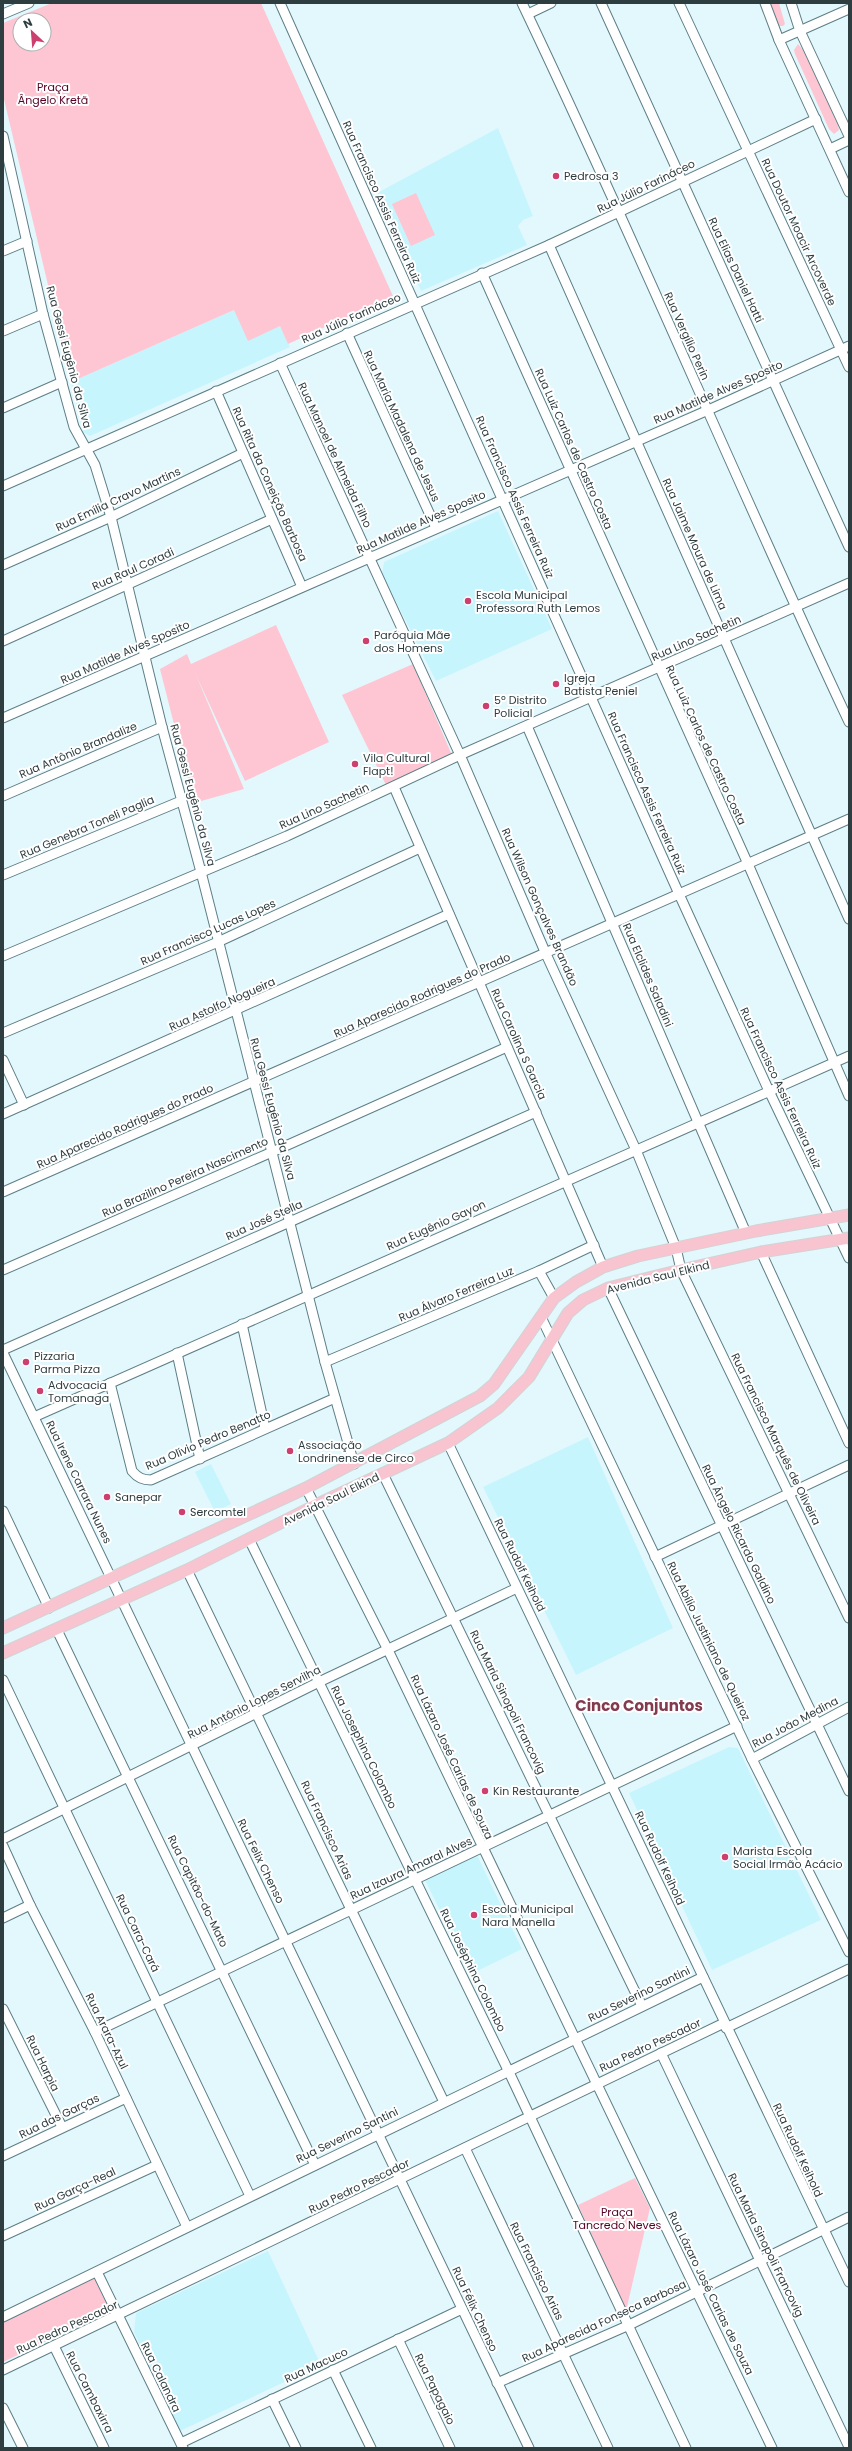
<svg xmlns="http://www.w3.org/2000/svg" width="852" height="2451" viewBox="0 0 852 2451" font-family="Poppins,sans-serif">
<rect width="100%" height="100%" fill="#e3f8fd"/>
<g fill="#c7f5fe">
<polygon points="498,128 533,216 523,220 518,226 527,245 421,291 377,193"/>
<polygon points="234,310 280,326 290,347 90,436 83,432 71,382"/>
<polygon points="498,511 552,629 436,681 382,574 384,562"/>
<polygon points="588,1437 673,1628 576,1675 483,1487"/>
<polygon points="211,1464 231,1504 215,1512 195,1472"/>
<polygon points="729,1747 738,1748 821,1920 712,1970 629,1793"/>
<polygon points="477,1855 522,1949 471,1974 425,1880"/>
<polygon points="268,2251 321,2365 180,2431 134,2332 136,2313"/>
</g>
<g fill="#fec6d2" fill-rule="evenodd">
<path d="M 52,3 L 261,3 L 393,296 L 288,344 L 280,326 L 248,341 L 234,310 L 71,382 L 3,95 L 3,23 ZM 20,20 L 44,20 L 44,44 L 20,44 Z"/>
<polygon points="771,3 779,3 785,24 783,26 778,26"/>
<polygon points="798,44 806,53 838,124 839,130 834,134 829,129 795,54 794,50"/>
<polygon points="416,193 435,235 411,246 392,204"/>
<polygon points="276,625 329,742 245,781 196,675 244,789 194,803 160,669 187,654 191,664"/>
<polygon points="413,664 451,753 447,760 386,785 342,695"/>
<polygon points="635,2178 650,2208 626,2311 578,2205"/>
<polygon points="94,2278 110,2310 3,2362 3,2321"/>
</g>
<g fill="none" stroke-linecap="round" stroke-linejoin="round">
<g stroke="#5d7e85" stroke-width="11">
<g id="minor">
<polyline points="280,3 679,894 769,1091 849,1258"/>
<path d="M 522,3 C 636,241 737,484 849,722"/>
<polyline points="601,3 849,547"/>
<polyline points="679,3 849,367"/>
<polyline points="765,3 779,40 849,192"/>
<polyline points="791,3 800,31 849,136"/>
<polyline points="3,14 29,3"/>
<polyline points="528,14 551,3"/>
<polyline points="779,40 849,9"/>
<polyline points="3,136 43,314 74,427 95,465 111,517 162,727 201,872 325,1362 354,1464"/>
<polyline points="830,149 849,140"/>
<polyline points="549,245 849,919"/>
<polyline points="3,251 27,241"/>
<polyline points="482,273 748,864 849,1096"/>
<polyline points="3,331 43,314"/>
<polyline points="347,333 436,528"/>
<polyline points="280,363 460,755 546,954 636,1150 676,1248 681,1270 849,1618"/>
<polyline points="216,391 302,587"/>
<polyline points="3,408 62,382"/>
<polyline points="3,486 549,245 816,119"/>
<polyline points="3,565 111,517 243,453"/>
<polyline points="3,641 272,519"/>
<polyline points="3,718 706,411 849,346"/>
<polyline points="527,726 746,1233"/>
<polyline points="394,787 603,1267"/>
<polyline points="3,796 162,727"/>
<polyline points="3,875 181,801"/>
<polyline points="3,956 287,836 460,755 849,583"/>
<polyline points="3,1033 218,942 420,848"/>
<polyline points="3,1060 24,1105"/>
<polyline points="3,1114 449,914"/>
<polyline points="3,1192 849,819"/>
<polyline points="761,1252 849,1443"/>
<polyline points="3,1270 272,1152 507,1047"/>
<polyline points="539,1271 554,1298"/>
<polyline points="608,1288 849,1791"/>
<polyline points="541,1317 752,1759 849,1952"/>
<polyline points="242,1324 265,1428"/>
<polyline points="3,1350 536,1112"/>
<polyline points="3,1353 529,2448"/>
<polyline points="177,1353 200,1459"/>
<polyline points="325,1362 539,1271 594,1245"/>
<path d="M 110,1383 L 132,1471 C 138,1478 143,1480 151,1480 L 335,1398"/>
<polyline points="34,1417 849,1056"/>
<polyline points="448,1443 849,2282"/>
<polyline points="383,1474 642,2006"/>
<polyline points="306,1488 388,1650 772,2448"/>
<polyline points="3,1511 49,1608"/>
<polyline points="249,1539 508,2070 686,2448"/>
<polyline points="655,1557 849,1465"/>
<polyline points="187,1570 444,2102"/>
<polyline points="57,1630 315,2165"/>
<polyline points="3,1680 250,2196"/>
<polyline points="752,1759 849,1707"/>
<polyline points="3,1839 319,1682 517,1588"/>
<polyline points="3,1846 30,1905 95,2032 187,2227"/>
<polyline points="3,1918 30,1905"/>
<polyline points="3,2009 62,2127"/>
<polyline points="726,2028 849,1969"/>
<polyline points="95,2032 737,1726"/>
<polyline points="661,2053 849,2447"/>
<polyline points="465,2148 608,2448"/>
<polyline points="3,2156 126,2098"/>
<polyline points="3,2236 157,2165"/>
<polyline points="97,2272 183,2448"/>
<polyline points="3,2317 703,1977"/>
<polyline points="398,2339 450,2448"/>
<polyline points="54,2346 104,2448"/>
<polyline points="3,2370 724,2023"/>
<polyline points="333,2370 371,2448"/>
<polyline points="497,2383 627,2326 849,2217"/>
<polyline points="272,2399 296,2448"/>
<polyline points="3,2408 23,2448"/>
<polyline points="181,2443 462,2309"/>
</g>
</g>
<g stroke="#d1d4d5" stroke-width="13">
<g id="major">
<polyline points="3,1628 306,1488 480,1396 494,1384 554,1298 576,1282 603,1267 638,1256 756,1231 849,1215"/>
<polyline points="3,1653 187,1570 316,1505 448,1443 498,1408 529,1377 568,1313 583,1300 608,1288 681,1270 761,1252 849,1238"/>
</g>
</g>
<use href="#minor" stroke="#fff" stroke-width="9"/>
<use href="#major" stroke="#f7c4d0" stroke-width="11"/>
</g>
<g fill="#cc3f6e" stroke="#fff" stroke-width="1.5">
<circle cx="556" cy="176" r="4"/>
<circle cx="468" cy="601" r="4"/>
<circle cx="366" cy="641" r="4"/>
<circle cx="556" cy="684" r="4"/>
<circle cx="486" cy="706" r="4"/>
<circle cx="355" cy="764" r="4"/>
<circle cx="26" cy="1362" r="4"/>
<circle cx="40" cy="1391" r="4"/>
<circle cx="290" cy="1451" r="4"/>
<circle cx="107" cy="1497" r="4"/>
<circle cx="182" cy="1512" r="4"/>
<circle cx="485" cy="1791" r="4"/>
<circle cx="725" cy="1857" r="4"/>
<circle cx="474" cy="1915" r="4"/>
</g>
<g text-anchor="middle" stroke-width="4" stroke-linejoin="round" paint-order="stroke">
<g font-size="11" fill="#570025" stroke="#fff">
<text x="53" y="91">Praça<tspan x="53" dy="13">Ângelo Kretã</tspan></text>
<text x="617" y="2216">Praça<tspan x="617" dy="13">Tancredo Neves</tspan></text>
</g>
<g font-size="11" fill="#2e3d40" stroke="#fff" text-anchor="start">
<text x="564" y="180">Pedrosa 3</text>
<text x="476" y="599">Escola Municipal<tspan x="476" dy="13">Professora Ruth Lemos</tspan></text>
<text x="374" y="639">Paróquia Mãe<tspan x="374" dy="13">dos Homens</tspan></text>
<text x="564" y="682">Igreja<tspan x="564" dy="13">Batista Peniel</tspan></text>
<text x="494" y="704">5º Distrito<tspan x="494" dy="13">Policial</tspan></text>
<text x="363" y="762">Vila Cultural<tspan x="363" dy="13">Flapt!</tspan></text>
<text x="34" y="1360">Pizzaria<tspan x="34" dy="13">Parma Pizza</tspan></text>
<text x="48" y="1389">Advocacia<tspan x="48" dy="13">Tomanaga</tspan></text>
<text x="298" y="1449">Associação<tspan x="298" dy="13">Londrinense de Circo</tspan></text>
<text x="115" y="1501">Sanepar</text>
<text x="190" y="1516">Sercomtel</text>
<text x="493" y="1795">Kin Restaurante</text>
<text x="733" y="1855">Marista Escola<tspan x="733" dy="13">Social Irmão Acácio</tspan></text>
<text x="482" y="1913">Escola Municipal<tspan x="482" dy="13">Nara Manella</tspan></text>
</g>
<g font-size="11" fill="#2e3d40" stroke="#fff">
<text transform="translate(646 186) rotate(-26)" y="4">Rua Júlio Farináceo</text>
<text transform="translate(382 202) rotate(66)" y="4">Rua Francisco Assis Ferreira Ruiz</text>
<text transform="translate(799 232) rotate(65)" y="4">Rua Doutor Moacir Arcoverde</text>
<text transform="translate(736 270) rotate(65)" y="4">Rua Elias Daniel Hatti</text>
<text transform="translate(351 318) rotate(-24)" y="4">Rua Júlio Farináceo</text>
<text transform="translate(687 336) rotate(66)" y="4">Rua Vergílio Perin</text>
<text transform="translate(69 357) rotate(75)" y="4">Rua Gessi Eugênio da Silva</text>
<text transform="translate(718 392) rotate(-24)" y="4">Rua Matilde Alves Sposito</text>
<text transform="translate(402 426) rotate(65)" y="4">Rua Maria Madalena de Jesus</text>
<text transform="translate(574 449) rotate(66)" y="4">Rua Luiz Carlos de Castro Costa</text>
<text transform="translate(335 455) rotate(65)" y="4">Rua Manoel de Almeida Filho</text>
<text transform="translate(270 484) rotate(66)" y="4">Rua Rita da Coneição Barbosa</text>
<text transform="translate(515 497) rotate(66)" y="4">Rua Francisco Assis Ferreira Ruiz</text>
<text transform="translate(118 499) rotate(-25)" y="4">Rua Emília Cravo Martins</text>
<text transform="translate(421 522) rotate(-24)" y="4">Rua Matilde Alves Sposito</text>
<text transform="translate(695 544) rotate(66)" y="4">Rua Jaime Moura de Lima</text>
<text transform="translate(133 569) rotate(-24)" y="4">Rua Raul Coradi</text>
<text transform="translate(696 638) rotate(-24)" y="4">Rua Lino Sachetin</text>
<text transform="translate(125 652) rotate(-24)" y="4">Rua Matilde Alves Sposito</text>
<text transform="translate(706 745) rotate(65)" y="4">Rua Luiz Carlos de Castro Costa</text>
<text transform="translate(78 750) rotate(-23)" y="4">Rua Antônio Brandalize</text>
<text transform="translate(647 793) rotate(66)" y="4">Rua Francisco Assis Ferreira Ruiz</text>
<text transform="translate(193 795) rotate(75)" y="4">Rua Gessi Eugênio da Silva</text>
<text transform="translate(324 806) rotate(-24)" y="4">Rua Lino Sachetin</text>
<text transform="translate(87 827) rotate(-23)" y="4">Rua Genebra Toneli Paglia</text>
<text transform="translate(540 907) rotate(66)" y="4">Rua Wilson Gonçalves Brandão</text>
<text transform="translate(208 932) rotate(-24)" y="4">Rua Francisco Lucas Lopes</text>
<text transform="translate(648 975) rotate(67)" y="4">Rua Elclides Saladini</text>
<text transform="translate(422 995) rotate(-24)" y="4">Rua Aparecido Rodrigues do Prado</text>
<text transform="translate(222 1004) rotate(-24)" y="4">Rua Astolfo Nogueira</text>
<text transform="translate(519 1044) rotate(66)" y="4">Rua Carolina S Garcia</text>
<text transform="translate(781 1088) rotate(65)" y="4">Rua Francisco Assis Ferreira Ruiz</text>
<text transform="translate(273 1109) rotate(75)" y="4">Rua Gessi Eugênio da Silva</text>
<text transform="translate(125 1126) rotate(-24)" y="4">Rua Aparecido Rodrigues do Prado</text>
<text transform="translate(185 1177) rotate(-24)" y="4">Rua Brazilino Pereira Nascimento</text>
<text transform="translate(264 1220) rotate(-24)" y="4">Rua José Stella</text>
<text transform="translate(436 1225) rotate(-24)" y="4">Rua Eugênio Gayon</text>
<text transform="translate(658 1277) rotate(-14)" y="4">Avenida Saul Elkind</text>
<text transform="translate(456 1294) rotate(-23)" y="4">Rua Álvaro Ferreira Luz</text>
<text transform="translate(776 1439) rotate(64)" y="4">Rua Francisco Marquês de Oliveira</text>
<text transform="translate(208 1440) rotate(-23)" y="4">Rua Olívio Pedro Benatto</text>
<text transform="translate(79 1482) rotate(64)" y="4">Rua Irene Carrara Nunes</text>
<text transform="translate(331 1499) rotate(-26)" y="4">Avenida Saul Elkind</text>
<text transform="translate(739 1534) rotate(64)" y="4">Rua Ângelo Ricardo Galdino</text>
<text transform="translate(520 1565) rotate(64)" y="4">Rua Rudolf Keihold</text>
<text transform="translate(709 1641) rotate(64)" y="4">Rua Abílio Justiniano de Queiroz</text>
<text transform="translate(254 1702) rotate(-27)" y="4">Rua Antônio Lopes Servilha</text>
<text transform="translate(508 1702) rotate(64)" y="4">Rua Maria Sinopoli Francovig</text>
<text transform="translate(795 1722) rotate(-28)" y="4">Rua João Medina</text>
<text transform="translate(364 1747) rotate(64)" y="4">Rua Josephina Colombo</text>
<text transform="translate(452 1757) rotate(65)" y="4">Rua Lázaro José Carias de Souza</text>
<text transform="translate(327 1830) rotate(65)" y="4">Rua Francisco Arias</text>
<text transform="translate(660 1858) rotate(65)" y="4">Rua Rudolf Keihold</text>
<text transform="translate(261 1861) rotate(64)" y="4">Rua Felix Chenso</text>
<text transform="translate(411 1868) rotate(-25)" y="4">Rua Izaura Amaral Alves</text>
<text transform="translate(198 1891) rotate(64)" y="4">Rua Capitão-do-Mato</text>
<text transform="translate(138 1933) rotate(64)" y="4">Rua Cara-Cará</text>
<text transform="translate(473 1970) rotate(64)" y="4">Rua Joséphina Colombo</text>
<text transform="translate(639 1994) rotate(-26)" y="4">Rua Severino Santini</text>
<text transform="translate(107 2031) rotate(64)" y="4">Rua Arara-Azul</text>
<text transform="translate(650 2045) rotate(-25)" y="4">Rua Pedro Pescador</text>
<text transform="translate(43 2063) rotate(64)" y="4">Rua Harpia</text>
<text transform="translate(59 2116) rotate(-26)" y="4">Rua das Garças</text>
<text transform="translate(347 2135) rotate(-26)" y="4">Rua Severino Santini</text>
<text transform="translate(798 2150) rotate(65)" y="4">Rua Rudolf Keihold</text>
<text transform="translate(359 2186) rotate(-26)" y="4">Rua Pedro Pescador</text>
<text transform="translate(75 2189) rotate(-25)" y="4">Rua Garça-Real</text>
<text transform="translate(766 2245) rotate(64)" y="4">Rua Maria Sinopoli Francovig</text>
<text transform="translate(537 2271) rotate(64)" y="4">Rua Francisco Arias</text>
<text transform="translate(711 2293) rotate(64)" y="4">Rua Lázaro José Carias de Souza</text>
<text transform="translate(475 2309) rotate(65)" y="4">Rua Félix Chenso</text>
<text transform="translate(604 2321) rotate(-25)" y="4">Rua Aparecida Fonseca Barbosa</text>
<text transform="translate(67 2327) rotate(-25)" y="4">Rua Pedro Pescador</text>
<text transform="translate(316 2365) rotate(-25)" y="4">Rua Macuco</text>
<text transform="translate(161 2377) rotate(64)" y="4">Rua Calandra</text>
<text transform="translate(435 2389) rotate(64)" y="4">Rua Papagaio</text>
<text transform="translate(90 2392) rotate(63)" y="4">Rua Cambaxirra</text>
</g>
<g font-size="15" font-weight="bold" fill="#823b4f" stroke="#fff">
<text x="639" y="1711">Cinco Conjuntos</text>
</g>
</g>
<rect width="852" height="2451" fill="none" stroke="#2e3d40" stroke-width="8"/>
<g transform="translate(32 32) rotate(334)"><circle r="19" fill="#ffffff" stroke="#abb1b3"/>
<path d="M0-3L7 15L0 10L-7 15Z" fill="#cc3f6e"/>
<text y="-6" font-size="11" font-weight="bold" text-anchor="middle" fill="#2e3d40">N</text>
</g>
</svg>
